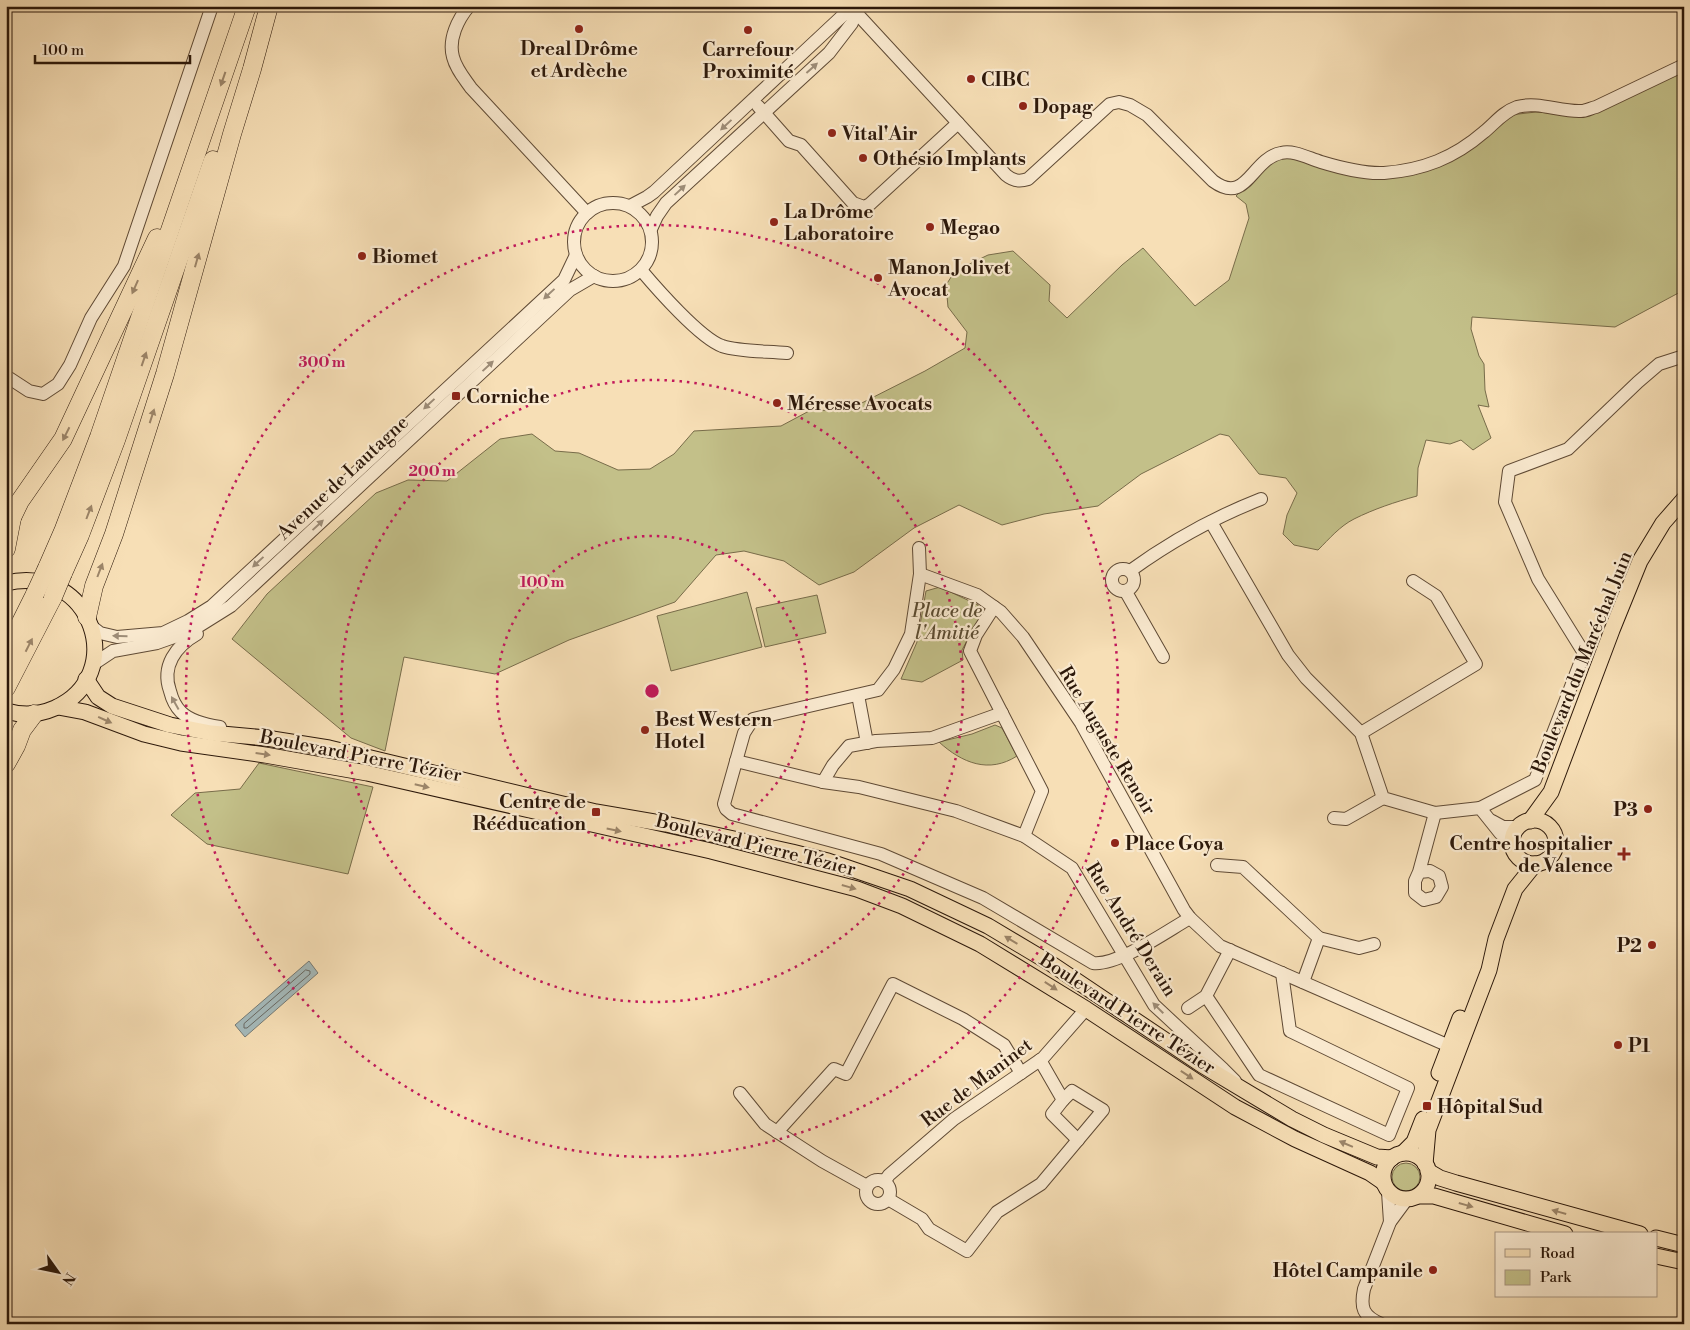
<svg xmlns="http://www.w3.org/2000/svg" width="1690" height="1330" viewBox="0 0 1690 1330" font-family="'Libre Bodoni',serif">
<rect width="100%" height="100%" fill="#f7dfb6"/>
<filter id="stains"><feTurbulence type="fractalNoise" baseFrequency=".004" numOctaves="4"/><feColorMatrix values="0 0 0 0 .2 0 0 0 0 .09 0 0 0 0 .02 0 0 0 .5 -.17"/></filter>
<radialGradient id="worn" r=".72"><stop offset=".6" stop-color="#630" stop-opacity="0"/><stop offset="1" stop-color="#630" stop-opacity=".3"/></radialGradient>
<g fill="#c3c089" stroke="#786c4a">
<path d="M 1684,70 L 1684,290 L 1615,327 L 1472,317 L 1471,329 L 1479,356 L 1484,364 L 1485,390 L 1489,407 L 1478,405 L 1491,438 L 1473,450 L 1461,440 L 1450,444 L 1426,440 L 1418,468 L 1417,496 C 1395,502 1374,509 1354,519 C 1340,526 1329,539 1318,550 L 1294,545 L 1283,534 L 1287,515 L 1297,493 L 1286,478 L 1259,474 L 1229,436 L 1220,434 L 1141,474 L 1098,506 L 1044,514 L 1002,525 L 959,505 L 914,528 L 854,572 L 819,585 L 784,561 L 744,551 L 716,555 L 675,602 L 569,640 L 495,674 L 404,657 L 385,751 L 351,738 L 232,639 L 267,594 L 376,493 L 408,480 L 447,481 L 500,439 L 532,434 L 555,451 L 579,453 L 618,470 L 650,469 L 674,454 L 694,431 L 781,426 L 811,410 L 846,411 L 925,371 L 965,348 L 967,332 L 948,307 L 946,285 L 955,271 L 988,255 L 1013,251 L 1050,285 L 1049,301 L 1067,318 L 1122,265 L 1143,248 L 1195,306 L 1229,280 L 1249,218 L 1246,204 L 1236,196 L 1272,160 L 1288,158 L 1410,175 L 1510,115 L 1536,112 L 1570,115 Z"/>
<polygon points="940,587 978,605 980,617 962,650 963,660 922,682 901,679 917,642 926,591"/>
<polygon points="747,592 762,647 671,671 657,616"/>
<polygon points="817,595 826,633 765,647 756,608"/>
<path d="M 995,725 L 1002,728 L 1017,756 C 989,774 962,763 939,742 L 972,734 Z"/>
<polygon points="259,763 373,787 348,874 207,844 171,815 195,793 240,789"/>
<circle cx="1406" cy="1177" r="14"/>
</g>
<polygon fill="#a4b9ba" stroke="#747974" points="309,961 318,973 245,1037 235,1025"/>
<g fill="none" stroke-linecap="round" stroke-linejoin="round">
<polygon stroke="#686862" stroke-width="1" points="306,970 310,971 310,974 247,1028 244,1028 244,1024"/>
<g stroke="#5f4a35" stroke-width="14">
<g id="minor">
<path d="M 469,6 C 458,19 448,39 453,57 C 456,69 464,78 471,88 L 587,213"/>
<path d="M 850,6 L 1006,175 C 1013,181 1019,182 1028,179 L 1110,104 L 1119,102 L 1130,105 L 1147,115 L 1213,181 C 1247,206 1251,159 1281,153 C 1294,150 1308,158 1321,162 C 1341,168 1363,174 1384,173 C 1423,170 1454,158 1484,132 C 1495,123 1503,112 1517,107 C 1538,101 1560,112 1581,111 C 1586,111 1591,108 1596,107 L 1684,65"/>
<polyline points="758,106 789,141 801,145 853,203 864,207 870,204 958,123"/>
<circle cx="613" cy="242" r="39"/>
<polyline points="630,206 647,197 654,192 853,6"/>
<polyline points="651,229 657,216 666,203 829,53 852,23 855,12"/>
<path d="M 641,270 C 657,289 700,338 722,346 C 740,352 767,351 787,353"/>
<polyline points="6,376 29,391 43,394 58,384 70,365 91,318 124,266 212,6"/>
<polyline points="1211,522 1288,655 1306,678 1361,733 1383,798 1435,813 1480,808 1500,833 1513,846"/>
<path d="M 919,548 L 920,574 L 911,634 L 894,669 L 878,690 L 753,719 L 744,733 L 724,804 L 726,809 L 732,814 L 881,854 L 983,898 L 1093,963 C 1118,966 1167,931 1190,918"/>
<circle cx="1123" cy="580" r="11"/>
<path d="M 1130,571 C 1170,542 1215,517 1261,499"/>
<polyline points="920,574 977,595 1001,612 1023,637 1081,723 1184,910 1190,918 1220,946 1456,1049"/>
<polyline points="1126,592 1163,657"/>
<polyline points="994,607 976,635 970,651 1042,791 1024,836"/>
<polyline points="91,626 100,633 117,637 163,633 188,621 212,606 564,280 576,255"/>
<path d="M 197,634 C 176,646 161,666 170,691 C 172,699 175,706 181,712 C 191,722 207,725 220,727"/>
<polyline points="1584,653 1538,579 1505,502 1509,471 1568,449 1638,382 1659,364 1684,356"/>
<polyline points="92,665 113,651 157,643 191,631 231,606 570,290 594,276"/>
<polyline points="858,695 867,743"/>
<polyline points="1361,733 1476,664 1436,596 1413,581"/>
<polyline points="736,761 823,782 859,787 956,811 1024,836 1072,868 1154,1005 1223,1069 1235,1081"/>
<polyline points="823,782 833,765 849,746 876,741 932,738 1002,713"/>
<polyline points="1480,808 1535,780 1584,653"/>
<polyline points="1334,818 1346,819 1383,798"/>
<polyline points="1492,821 1503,827 1518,827"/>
<polyline points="1217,865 1243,867 1319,938 1303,982"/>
<polyline points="1419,872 1430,871 1439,876 1442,887 1436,897 1424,900 1415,893 1415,881 1419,872 1435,813"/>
<polyline points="1319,938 1359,948 1374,944"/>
<polyline points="1206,996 1259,1075 1389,1135 1408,1088 1290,1031 1282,973"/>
<polyline points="1188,1008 1206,996 1230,950"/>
<polyline points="1040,1060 1063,1100 1052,1114 1078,1140"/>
<polyline points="740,1093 765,1124 822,1161 867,1186"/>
<polyline points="777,1132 834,1069 846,1074 893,984 963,1019 1004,1045 1021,1073"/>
<circle cx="878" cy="1192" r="12"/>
<polyline points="884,1182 889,1175 954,1119 1043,1058 1086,1009"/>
<polyline points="1388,1192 1390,1222"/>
<polyline points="888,1199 922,1219 929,1229 967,1251 997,1212 1041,1184 1103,1110 1072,1091 1063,1100"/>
<path d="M 1381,1324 C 1363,1316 1360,1308 1364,1289 L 1390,1222 L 1407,1199"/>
</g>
</g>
<g stroke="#2c180a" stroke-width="17">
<g id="major">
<path d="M 6,583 C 92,563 129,675 55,708 C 39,715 23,716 6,711"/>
<polyline points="86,679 98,697 112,706 170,725 211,733 266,738 329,748 596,812 666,824 792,852 828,861 910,889 988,926 1050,963 1202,1065 1292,1119 1324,1135 1377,1157 1392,1158"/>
<polyline points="58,707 85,712 144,734 181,743 265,755 367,773 711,851 857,889 902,906 980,944 1086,1009 1235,1107 1295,1139 1370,1173 1383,1182"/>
<circle cx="1534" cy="842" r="22"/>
<polyline points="1530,821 1551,792 1612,630 1640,561 1663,523 1684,499"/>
<polyline points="1439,1073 1460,1018"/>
<polyline points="1403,1153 1414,1142 1423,1119"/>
<circle cx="1406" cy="1176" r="23"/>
<polyline points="1425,1164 1428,1130 1489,970 1496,939 1515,889 1535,864"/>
<polyline points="1428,1171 1440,1178 1456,1183 1640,1234"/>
<polyline points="1419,1196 1434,1196 1565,1234"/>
<polyline points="1656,1238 1684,1245"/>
<polyline points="1656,1256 1684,1262"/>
</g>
</g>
<g stroke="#2c180a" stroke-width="19">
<g id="highway">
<polyline points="6,530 20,501 63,439 157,238"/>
<polyline points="6,549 12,518"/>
<polyline points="47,568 64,529 99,437 247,6"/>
<polyline points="63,573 80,535 116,440 213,160"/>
<polyline points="87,617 94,586 114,534 165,374 232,134 252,69 269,6"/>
<polyline points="6,652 35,594"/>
<polyline points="6,688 53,597"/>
<polyline points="6,764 16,746 22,730 34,714"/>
</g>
</g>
<use href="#minor" stroke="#faead0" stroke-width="12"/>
<use href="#major" stroke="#f7dfb6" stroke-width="15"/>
<use href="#highway" stroke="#f7dfb6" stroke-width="18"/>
<g stroke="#2c180a" stroke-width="19" stroke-linecap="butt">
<g id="highway-bridge">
<polyline points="35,594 47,568"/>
<polyline points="53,597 63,573"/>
</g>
</g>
<use href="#highway-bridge" stroke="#f7dfb6" stroke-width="18"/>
</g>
<defs><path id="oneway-solid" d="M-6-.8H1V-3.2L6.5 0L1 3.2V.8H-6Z" transform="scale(1.25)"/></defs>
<g fill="#9d8c77">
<use href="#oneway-solid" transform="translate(812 68) rotate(-42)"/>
<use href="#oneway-solid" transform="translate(726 125) rotate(137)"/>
<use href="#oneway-solid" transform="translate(680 190) rotate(-43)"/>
<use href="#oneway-solid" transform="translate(549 294) rotate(137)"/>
<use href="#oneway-solid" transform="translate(488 366) rotate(-43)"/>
<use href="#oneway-solid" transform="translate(429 404) rotate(137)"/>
<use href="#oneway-solid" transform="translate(318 525) rotate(-43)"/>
<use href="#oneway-solid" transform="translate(258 562) rotate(137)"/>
<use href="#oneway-solid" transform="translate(120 636) rotate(-179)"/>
<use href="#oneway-solid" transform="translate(175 703) rotate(-119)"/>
<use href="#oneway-solid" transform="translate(1158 1008) rotate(-135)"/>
</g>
<g fill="#9c8569">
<use href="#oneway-solid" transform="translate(223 79) rotate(109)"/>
<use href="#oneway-solid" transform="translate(197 260) rotate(-74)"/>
<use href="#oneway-solid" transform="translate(135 287) rotate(114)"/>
<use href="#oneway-solid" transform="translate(144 359) rotate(-71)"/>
<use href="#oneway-solid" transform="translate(152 416) rotate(-72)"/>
<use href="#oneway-solid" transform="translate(66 434) rotate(117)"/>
<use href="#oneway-solid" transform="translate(89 512) rotate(-69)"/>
<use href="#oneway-solid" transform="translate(100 570) rotate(-69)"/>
<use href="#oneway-solid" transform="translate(29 645) rotate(-63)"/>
<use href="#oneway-solid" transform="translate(105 720) rotate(24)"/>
<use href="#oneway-solid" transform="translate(263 754) rotate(8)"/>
<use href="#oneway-solid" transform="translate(422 786) rotate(13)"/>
<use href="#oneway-solid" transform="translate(614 830) rotate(12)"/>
<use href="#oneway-solid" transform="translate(849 887) rotate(16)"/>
<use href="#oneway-solid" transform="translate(1011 940) rotate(-149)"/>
<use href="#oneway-solid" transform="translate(1051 986) rotate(33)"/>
<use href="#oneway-solid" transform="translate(1187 1075) rotate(34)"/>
<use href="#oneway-solid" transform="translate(1346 1144) rotate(-157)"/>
<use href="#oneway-solid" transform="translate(1466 1205) rotate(16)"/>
<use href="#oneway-solid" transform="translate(1559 1212) rotate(-164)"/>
</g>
<g fill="none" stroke="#c2185b" stroke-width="2.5" stroke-dasharray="2.5 5">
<circle cx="652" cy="691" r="155"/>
<circle cx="652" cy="691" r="311"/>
<circle cx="652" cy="691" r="466"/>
</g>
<g fill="#8f2418" stroke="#faead0" stroke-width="2">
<circle cx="579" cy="29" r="5"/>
<circle cx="748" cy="30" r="5"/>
<circle cx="971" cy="79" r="5"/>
<circle cx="1023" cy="106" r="5"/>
<circle cx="832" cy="133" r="5"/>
<circle cx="863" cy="158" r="5"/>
<circle cx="774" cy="222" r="5"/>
<circle cx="930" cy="227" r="5"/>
<circle cx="362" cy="256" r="5"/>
<circle cx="878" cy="278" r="5"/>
<rect x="451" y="391" width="10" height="10" rx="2.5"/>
<circle cx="777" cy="403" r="5"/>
<circle cx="645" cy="730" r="5"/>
<circle cx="1648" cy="809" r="5"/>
<rect x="591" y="807" width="10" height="10" rx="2.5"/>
<circle cx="1115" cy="843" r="5"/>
<path d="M1621.5 846.5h5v5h5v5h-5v5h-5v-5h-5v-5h5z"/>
<circle cx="1652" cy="945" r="5"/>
<circle cx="1618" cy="1045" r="5"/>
<rect x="1422" y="1101" width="10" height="10" rx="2.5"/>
<circle cx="1433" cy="1270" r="5"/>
</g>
<g text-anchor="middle" stroke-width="4.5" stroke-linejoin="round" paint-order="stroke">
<g font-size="19" font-weight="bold" fill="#2c180a" stroke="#faead0" text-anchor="start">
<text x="579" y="55" text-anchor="middle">Dreal Drôme<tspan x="579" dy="22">et Ardèche</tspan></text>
<text x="748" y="56" text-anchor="middle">Carrefour<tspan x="748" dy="22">Proximité</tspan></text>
<text x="981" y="86">CIBC</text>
<text x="1033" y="113">Dopag</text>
<text x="842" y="140">Vital'Air</text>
<text x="873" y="165">Othésio Implants</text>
<text x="784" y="218">La Drôme<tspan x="784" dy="22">Laboratoire</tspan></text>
<text x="940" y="234">Megao</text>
<text x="372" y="263">Biomet</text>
<text x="888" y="274">Manon Jolivet<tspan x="888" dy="22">Avocat</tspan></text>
<text x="466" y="403">Corniche</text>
<text x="787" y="410">Méresse Avocats</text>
<text x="655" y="726">Best Western<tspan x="655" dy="22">Hotel</tspan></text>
<text x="586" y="808" text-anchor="end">Centre de<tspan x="586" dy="22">Rééducation</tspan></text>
<text x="1638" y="816" text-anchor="end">P3</text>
<text x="1125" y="850">Place Goya</text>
<text x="1613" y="850" text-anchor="end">Centre hospitalier<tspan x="1613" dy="22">de Valence</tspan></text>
<text x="1642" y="952" text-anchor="end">P2</text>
<text x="1628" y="1052">P1</text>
<text x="1437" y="1113">Hôpital Sud</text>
<text x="1423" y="1277" text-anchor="end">Hôtel Campanile</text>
</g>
<g font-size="19" fill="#2c180a" stroke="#faead0">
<text transform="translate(342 477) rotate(-43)" y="7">Avenue de Lautagne</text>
<text transform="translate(1581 662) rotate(-68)" y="7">Boulevard du Maréchal Juin</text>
<text transform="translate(1108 740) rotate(59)" y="7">Rue Auguste Renoir</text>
<text transform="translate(361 755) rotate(11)" y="7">Boulevard Pierre Tézier</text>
<text transform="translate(756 844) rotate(14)" y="7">Boulevard Pierre Tézier</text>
<text transform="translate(1132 929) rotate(58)" y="7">Rue André Derain</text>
<text transform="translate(1128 1013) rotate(33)" y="7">Boulevard Pierre Tézier</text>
<text transform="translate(976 1082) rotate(-37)" y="7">Rue de Maninet</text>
</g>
<g font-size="19" font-style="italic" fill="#594a30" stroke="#faead0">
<text x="947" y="617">Place de<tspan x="947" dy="22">l'Amitié</tspan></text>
</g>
</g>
<circle cx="652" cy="691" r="8" fill="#c2185b" stroke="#faead0" stroke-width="2.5"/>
<g font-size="15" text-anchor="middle" font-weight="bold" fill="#c2185b" stroke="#faead0" stroke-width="4.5" stroke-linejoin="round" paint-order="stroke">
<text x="322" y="367">300 m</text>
<text x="432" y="476">200 m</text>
<text x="542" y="587">100 m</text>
</g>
<rect width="1690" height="1330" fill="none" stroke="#f7dfb6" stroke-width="25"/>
<rect x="8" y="8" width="1675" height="1315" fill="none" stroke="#2c180a" stroke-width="2.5"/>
<rect x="12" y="12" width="1665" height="1305" fill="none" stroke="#2c180a"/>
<rect x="1495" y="1232" width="162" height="65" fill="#faead0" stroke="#a89681"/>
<rect x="1505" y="1249" width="25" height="8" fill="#f7dfb6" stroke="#a89681"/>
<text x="1540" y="1258" font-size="15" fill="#2c180a">Road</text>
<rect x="1505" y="1270" width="25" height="15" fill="#c3c089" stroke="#a89681"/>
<text x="1540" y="1282" font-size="15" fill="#2c180a">Park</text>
<g transform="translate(58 1272) rotate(123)" stroke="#faead0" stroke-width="4" paint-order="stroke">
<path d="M0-4L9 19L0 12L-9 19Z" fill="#2c180a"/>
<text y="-8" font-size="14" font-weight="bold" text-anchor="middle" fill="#2c180a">N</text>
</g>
<path d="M35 55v8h155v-8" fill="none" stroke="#2c180a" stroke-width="2.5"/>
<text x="42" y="55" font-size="15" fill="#2c180a" stroke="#faead0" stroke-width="4" paint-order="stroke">100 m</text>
<rect width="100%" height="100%" filter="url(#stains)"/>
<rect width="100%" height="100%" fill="url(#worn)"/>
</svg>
